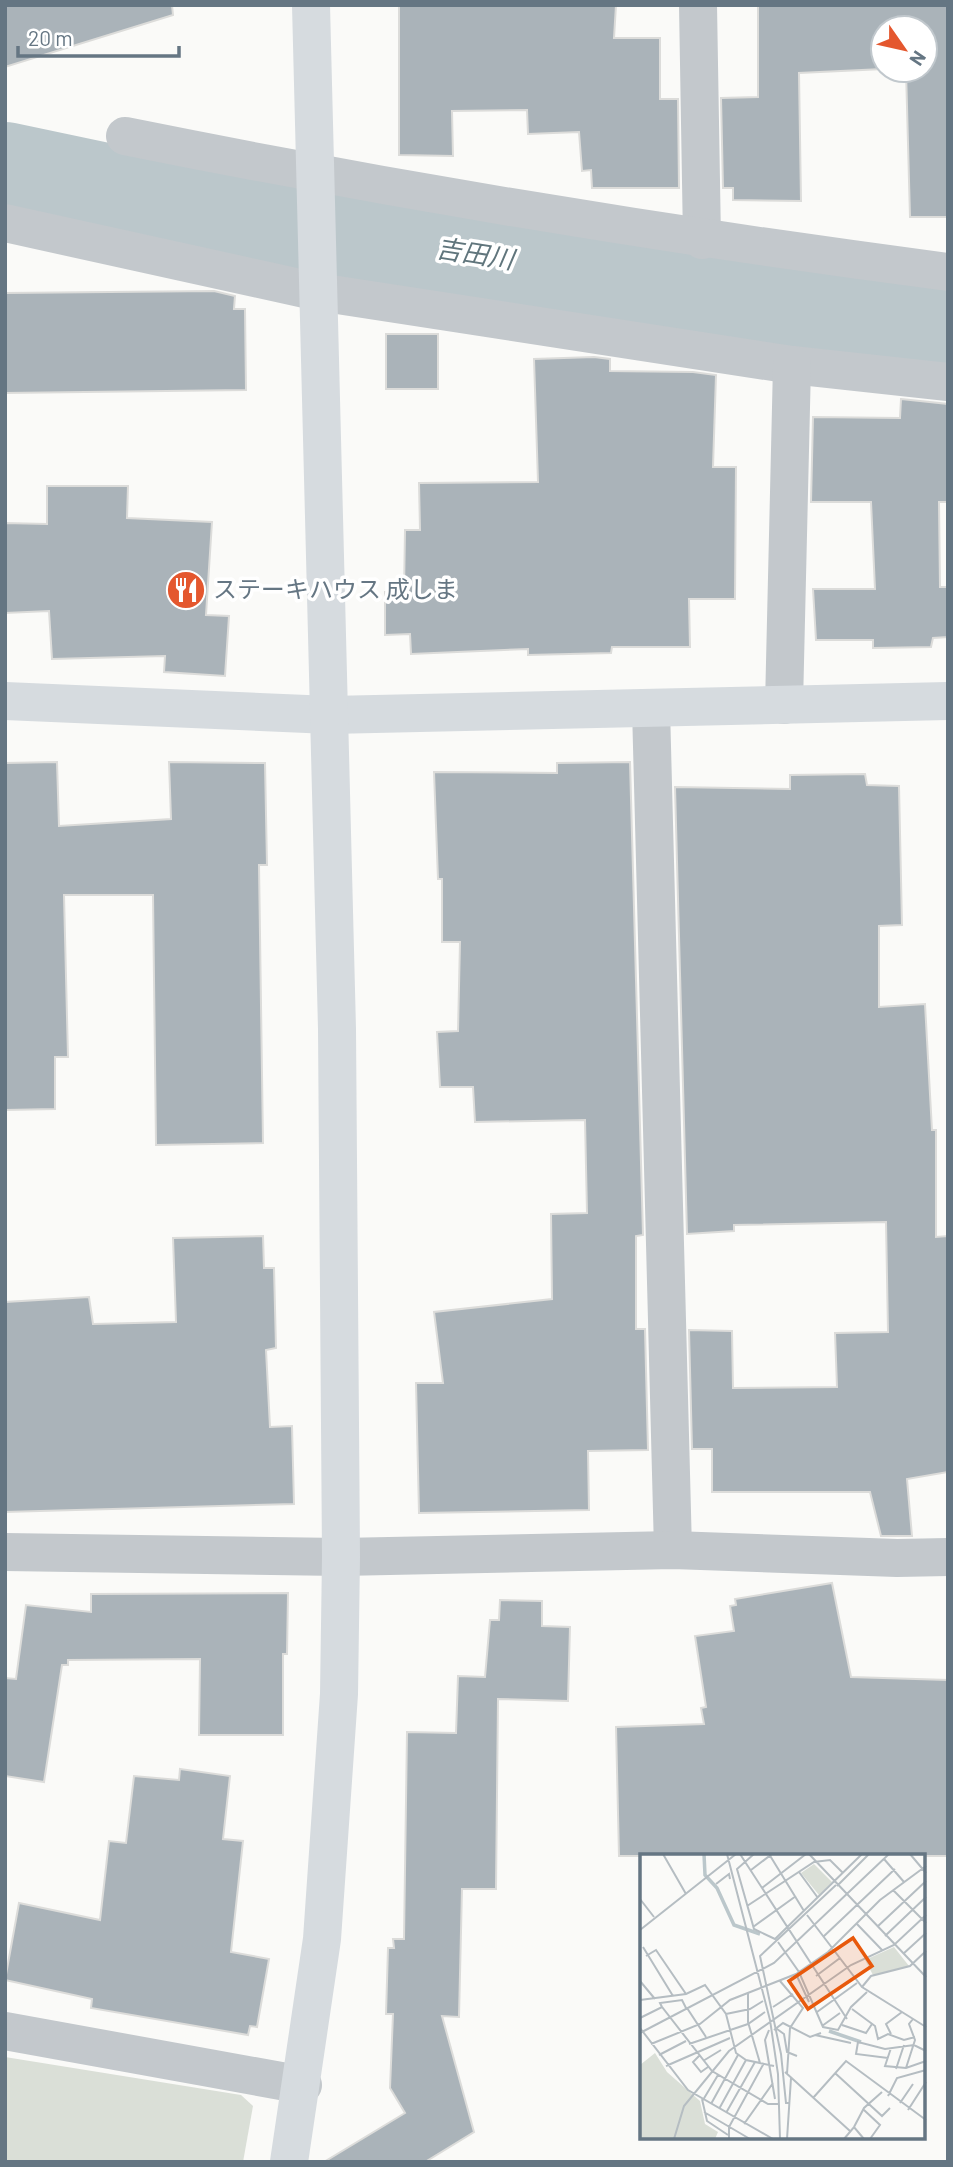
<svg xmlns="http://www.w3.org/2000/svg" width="953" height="2167" viewBox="0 0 953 2167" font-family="Barlow,'Noto Sans JP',sans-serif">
<rect width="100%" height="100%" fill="#fafaf8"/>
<polygon fill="#dadfd7" points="5,2057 241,2095 253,2106 243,2162 5,2162"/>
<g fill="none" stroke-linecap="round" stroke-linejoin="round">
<polyline stroke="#bbc7cb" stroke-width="96" points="5,170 223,216 948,326"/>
</g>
<g fill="#aab3b9" stroke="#dcdcda" stroke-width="2">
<polygon points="5,5 172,5 173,15 5,67"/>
<polygon points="399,5 616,5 614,38 660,38 660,99 678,99 679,188 592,188 591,170 582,171 579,132 528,134 527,110 452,111 453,156 399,155"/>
<polygon points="758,5 948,5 948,217 910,217 906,70 925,70 925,28 883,28 883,69 799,73 801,201 733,200 733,188 723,188 721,98 758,97"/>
<polygon points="214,291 235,296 234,309 245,309 246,390 5,393 5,293"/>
<rect x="386" y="334" width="52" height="55"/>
<polygon points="594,357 610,359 610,371 693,372 716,375 713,467 736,467 735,599 689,599 690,647 612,647 611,653 528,655 528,649 411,654 410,634 385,635 385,592 404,591 405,530 420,530 419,483 538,482 534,359"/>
<polygon points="901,399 948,404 948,502 939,502 940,587 948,587 948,637 933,638 931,647 873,648 873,640 816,640 813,589 875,589 871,502 811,502 813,417 900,418"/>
<polygon points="47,486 128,486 127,518 212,522 206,615 229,616 225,676 164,672 165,656 52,659 49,611 5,613 5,523 47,524"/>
<polygon points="57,762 59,826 171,819 169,762 265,763 267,865 259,865 263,1143 156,1145 153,895 64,895 68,1057 55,1057 55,1109 5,1110 5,763"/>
<polygon points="630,762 643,1235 636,1236 636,1329 645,1329 648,1450 588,1451 589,1510 419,1513 416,1383 443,1383 434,1312 552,1299 551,1214 587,1213 585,1120 475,1122 473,1087 440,1087 437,1032 458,1031 460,942 442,942 442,879 438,879 434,772 557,773 557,763"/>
<polygon points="865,774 867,785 899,786 902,925 879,926 879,1007 925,1004 932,1130 936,1130 936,1237 948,1236 948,1472 907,1479 912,1536 881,1536 870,1492 712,1492 712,1449 692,1449 689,1330 732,1331 733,1388 837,1387 835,1333 888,1332 886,1222 734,1225 734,1231 687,1234 675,787 790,789 790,775"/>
<polygon points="263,1236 264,1268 274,1268 276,1348 266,1350 270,1427 292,1426 294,1504 5,1512 5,1302 89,1297 93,1324 176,1322 173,1238"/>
<polygon points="832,1583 851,1677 948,1680 948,1856 619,1856 616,1727 704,1724 701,1708 706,1707 695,1636 734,1631 730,1606 736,1605 735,1599"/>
<polygon points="288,1593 287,1654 283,1654 283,1735 199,1735 200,1659 68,1660 68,1665 62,1665 44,1782 5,1776 5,1678 16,1679 26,1605 91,1612 91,1594"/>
<polygon points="500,1600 542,1601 542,1626 570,1627 568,1701 498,1699 496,1889 462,1889 459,2017 442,2016 474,2132 425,2162 324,2162 405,2113 390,2088 393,2014 386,2014 388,1948 394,1948 393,1939 404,1939 407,1732 456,1733 458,1676 485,1677 490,1620 499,1620"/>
<polygon points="180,1769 230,1776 223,1839 243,1841 231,1952 269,1959 257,2027 250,2026 248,2035 91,2008 92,1999 5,1980 19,1903 100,1920 109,1841 126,1843 134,1776 179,1780"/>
</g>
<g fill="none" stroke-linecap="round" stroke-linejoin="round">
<g stroke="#c3c8cc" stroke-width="38">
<polyline points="698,5 702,240"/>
<path d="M 125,136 C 398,191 672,236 948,272"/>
<polyline points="5,223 318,292 792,365 948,382"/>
<polyline points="784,705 792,365"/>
<polyline points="651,708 673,1550"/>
<polyline points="5,1552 341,1557 673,1550 897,1558 948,1557"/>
<polyline points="5,2031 303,2085"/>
</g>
<g stroke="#d6dbdf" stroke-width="38">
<polyline points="5,701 330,715 948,701"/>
<polyline points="289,2162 322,1939 339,1694 341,1557 337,1029 311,5"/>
</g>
</g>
<defs>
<g id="restaurant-disc" transform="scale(2.0125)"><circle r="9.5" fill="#e4572e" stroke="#fff"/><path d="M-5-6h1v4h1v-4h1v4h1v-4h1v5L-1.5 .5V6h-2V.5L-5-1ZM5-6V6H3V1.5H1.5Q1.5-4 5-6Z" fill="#fff"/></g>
</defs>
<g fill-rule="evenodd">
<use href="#restaurant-disc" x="186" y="590"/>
</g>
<g text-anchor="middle" stroke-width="7" stroke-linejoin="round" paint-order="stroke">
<g font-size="24" fill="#657683" stroke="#fff" text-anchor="start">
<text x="213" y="598">ステーキハウス 成しま</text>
</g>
<g font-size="26" font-style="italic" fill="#60757c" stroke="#fff">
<text transform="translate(475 254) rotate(9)" y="9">吉田川</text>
</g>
</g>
<g transform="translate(640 1854)">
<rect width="285" height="285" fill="#fafaf8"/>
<path d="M 174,10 L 192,28 L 179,41 L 161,19 ZM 254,93 L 269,112 L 233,121 L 225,106 ZM 15,199 L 27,218 L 60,247 L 65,270 L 78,278 L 75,285 L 0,285 L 0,211 Z" fill="#dadfd7"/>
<path fill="none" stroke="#bbc7cb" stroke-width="3.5" d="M 64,0 L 65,21 L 77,34 L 94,71 L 120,80M 189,177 L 221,188"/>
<path fill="none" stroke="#b5bdc2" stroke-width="2" d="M 23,0 L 46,40M 87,0 L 130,166 L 138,220 L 140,285M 100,0 L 207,165M 114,0 L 97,15 L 114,75 L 135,85 L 222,0M 129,0 L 164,57M 169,0 L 286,123M 270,0 L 286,19M 244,5 L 264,28M 111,16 L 132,0M 159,18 L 178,44M 76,30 L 89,20 L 90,25M 197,32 L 229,0M 122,34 L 166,0M 253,36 L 286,69M 0,45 L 14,63M 107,52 L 174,8 L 190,6 L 203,19M 167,61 L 222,133 L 286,173M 216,69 L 242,96M 113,73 L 156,42M 237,73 L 286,27M 0,76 L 96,0M 245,82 L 286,43M 183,83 L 255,15M 138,88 L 159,118 L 183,173 L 198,176 L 211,153 L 227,138M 3,93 L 33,142M 263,100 L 286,79M 6,102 L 16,96 L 46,140M 156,120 L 169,148M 176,122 L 200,104M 0,127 L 15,145M 140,127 L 163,154 L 150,174 L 147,220M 222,133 L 231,122 L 270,112 L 286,97M 108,139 L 108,168 L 120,209M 0,146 L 46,140 L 65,131 L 86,160 L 96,199 L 106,206 L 134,212M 22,153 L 20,149 L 42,146 L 46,154M 133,153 L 153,140M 47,154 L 66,183M 212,155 L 235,172 L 238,185 L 248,180 L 264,186 L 275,183M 177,158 L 217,129M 86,160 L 110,155 L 123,147M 0,164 L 22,153 L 72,217 L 128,250 L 138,250M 202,171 L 226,179 L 232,170M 182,172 L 200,159M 0,174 L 48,236 L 133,285M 137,175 L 144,180 L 147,198 L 157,202M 129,176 L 125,186 L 135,245M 134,176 L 143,169 L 170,183 L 181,179M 0,179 L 134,109 L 249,0M 251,180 L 246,170 L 262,158M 175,181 L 211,189M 11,190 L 60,170 L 90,146 L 156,120 L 188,98 L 240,46 L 286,12M 49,190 L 108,170 L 125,158M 251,194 L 245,212 L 266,214 L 286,207M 19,201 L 46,187M 59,202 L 53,208 L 61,218 L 68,213M 248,204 L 216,200 L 218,188 L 245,195 L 274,191 L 286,197M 63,207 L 81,196M 26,212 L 90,184M 266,214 L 275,186 L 269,170 L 273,165M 256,215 L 264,191M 145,218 L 210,277M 195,219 L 242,262 L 250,254M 248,242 L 257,224 L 286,216M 173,244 L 206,207 L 286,266M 62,245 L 67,267 L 88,281M 63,246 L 78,221M 149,249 L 146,249 L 141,200 L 120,102 L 196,31M 260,249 L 273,230M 71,250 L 98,201M 79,255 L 106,206M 224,256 L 240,271 L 230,285M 268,256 L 286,228M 64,258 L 110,285M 86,259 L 115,208M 104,270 L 133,229M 214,273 L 224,254 L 242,238M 34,285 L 44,252 L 89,197 L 211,111 L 254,91 L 286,61M 89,285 L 89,273 L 124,209M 147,285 L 151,224M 204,285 L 214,273 L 224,285"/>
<path fill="#e8590c" fill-opacity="0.15" stroke="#e8590c" stroke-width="3.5" d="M 213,84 L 232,112 L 168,155 L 149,127 Z"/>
<rect width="285" height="285" fill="none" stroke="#657683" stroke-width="3.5"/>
</g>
<rect width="953" height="2167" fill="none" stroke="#657683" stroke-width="14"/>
<g transform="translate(904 49) rotate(124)"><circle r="33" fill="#ffffff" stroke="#c1c8cd" stroke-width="2"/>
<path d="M0-5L12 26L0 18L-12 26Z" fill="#e4572e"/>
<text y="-10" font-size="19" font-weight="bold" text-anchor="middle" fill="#657683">N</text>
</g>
<path d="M18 46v10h161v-10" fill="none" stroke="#657683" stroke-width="3.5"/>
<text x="28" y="46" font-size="21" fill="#657683" stroke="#ffffff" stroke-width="5" paint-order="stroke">20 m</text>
</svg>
